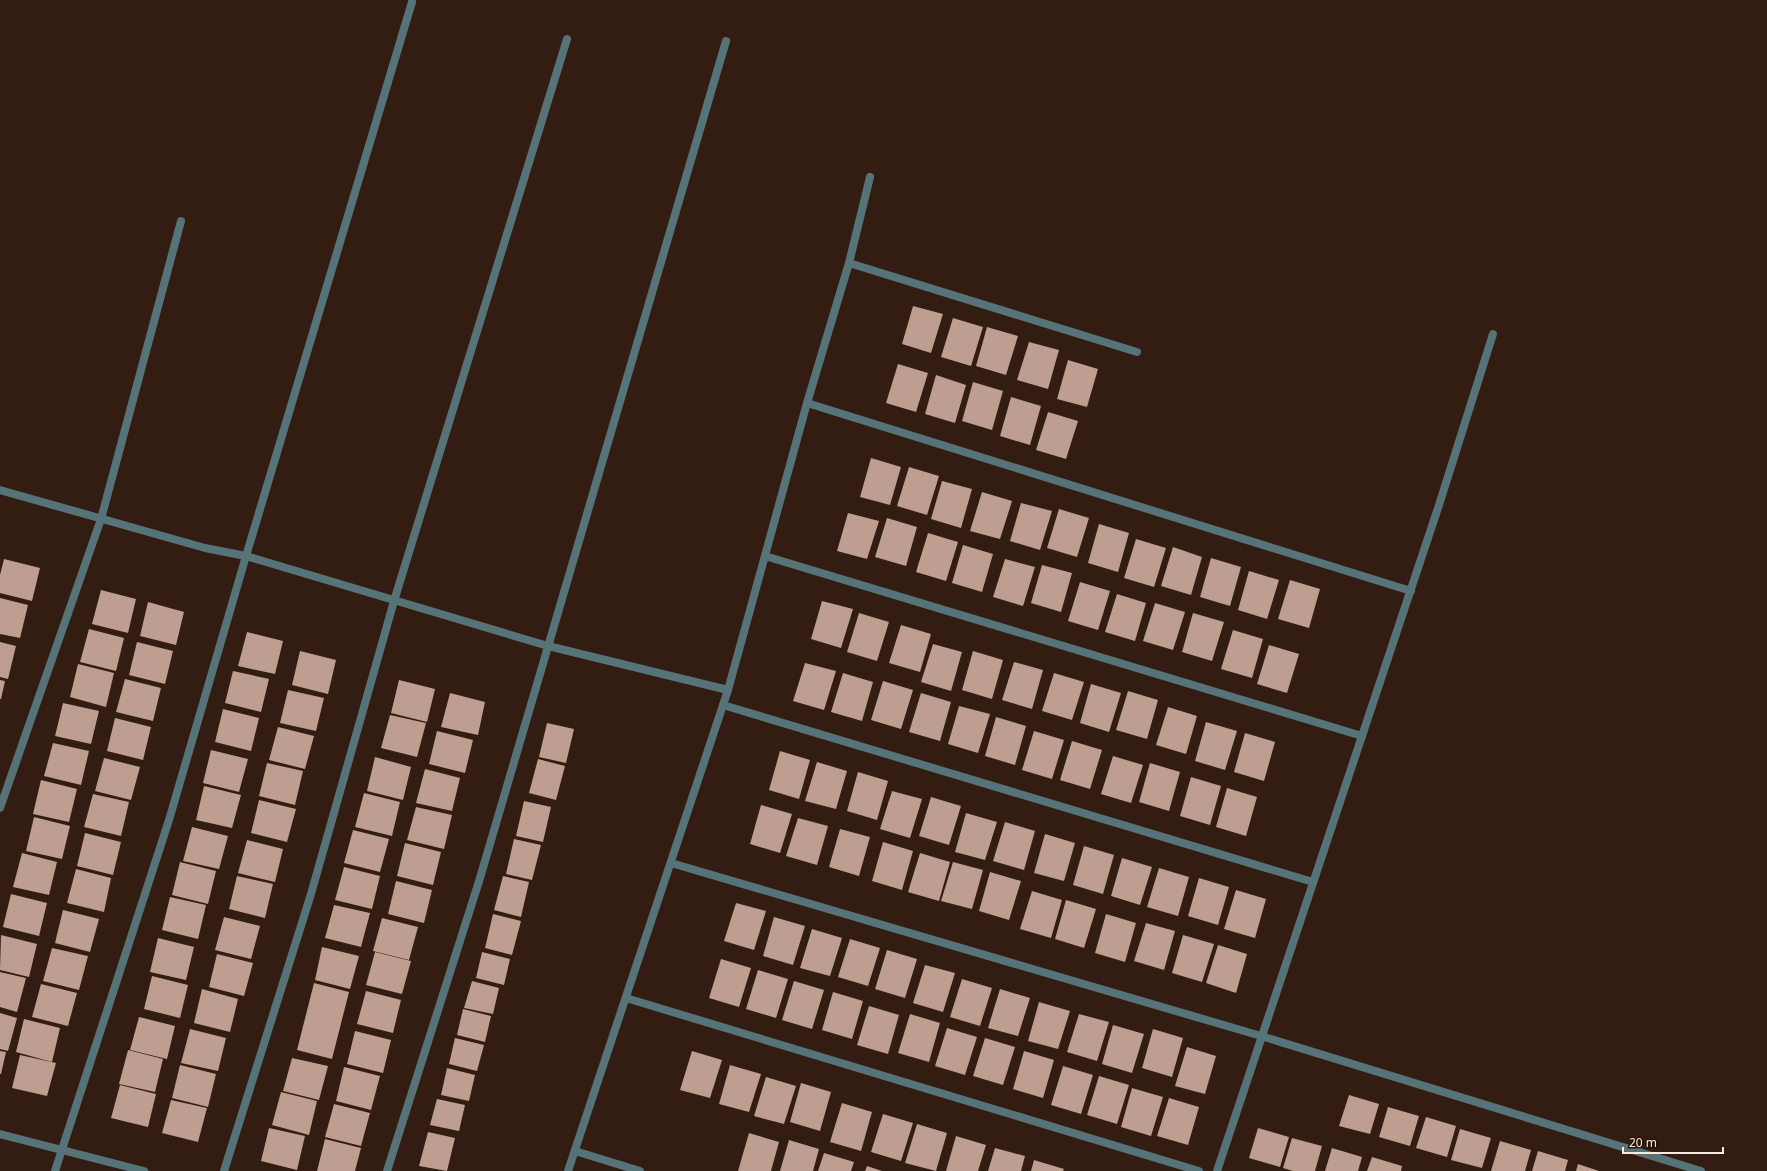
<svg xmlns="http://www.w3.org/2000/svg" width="1767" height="1171" viewBox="0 0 1767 1171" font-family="'Noto Sans',sans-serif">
<rect width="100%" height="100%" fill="#331c11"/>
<g fill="#bd9e90">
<polygon points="913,306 943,314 931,353 902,344"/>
<polygon points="953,318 983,327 971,366 941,357"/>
<polygon points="987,327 1018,336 1006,375 976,366"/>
<polygon points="1029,342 1059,350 1048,389 1017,380"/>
<polygon points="1068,360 1098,369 1087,407 1057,399"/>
<polygon points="898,364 928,373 916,412 886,403"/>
<polygon points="936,375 966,385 955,423 925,414"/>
<polygon points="973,382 1003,391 992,430 962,421"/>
<polygon points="1011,397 1041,406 1030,445 1000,436"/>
<polygon points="1048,412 1078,421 1066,459 1036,450"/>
<polygon points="871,458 901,467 890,505 860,497"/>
<polygon points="909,467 939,476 927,515 897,506"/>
<polygon points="942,481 972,489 961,528 931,519"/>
<polygon points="982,492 1012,501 1000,539 970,531"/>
<polygon points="1021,503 1052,511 1040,550 1010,541"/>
<polygon points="1059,509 1089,518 1077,557 1047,548"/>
<polygon points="848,513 879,521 867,559 837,551"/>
<polygon points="887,518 917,527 906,566 875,557"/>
<polygon points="1099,524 1129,533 1118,572 1088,563"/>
<polygon points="928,533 958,542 946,581 916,572"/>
<polygon points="1136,539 1166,548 1154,587 1124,578"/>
<polygon points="963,545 993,554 982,592 952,583"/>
<polygon points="1173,547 1202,557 1191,595 1161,586"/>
<polygon points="1211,558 1241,567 1230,606 1200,597"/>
<polygon points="4,559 40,568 32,601 0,593 0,575"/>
<polygon points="1005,559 1035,567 1023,606 993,597"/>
<polygon points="1042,565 1072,573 1061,612 1031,603"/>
<polygon points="1249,571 1279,580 1267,619 1238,610"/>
<polygon points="1290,580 1320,589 1309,628 1278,619"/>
<polygon points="1080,582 1110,591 1098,630 1068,621"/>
<polygon points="101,590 136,599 128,633 92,624"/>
<polygon points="1117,594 1146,603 1135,641 1105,632"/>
<polygon points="0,598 28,605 20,638 0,634"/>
<polygon points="822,601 853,609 841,648 811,639"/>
<polygon points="148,602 184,612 176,645 140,636"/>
<polygon points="1155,603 1185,612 1173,650 1143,641"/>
<polygon points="859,613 889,622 877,661 847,652"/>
<polygon points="1193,613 1224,622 1212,661 1182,652"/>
<polygon points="901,625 931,634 920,672 889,663"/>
<polygon points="89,629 124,638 116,671 80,662"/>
<polygon points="1233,630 1263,639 1252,678 1221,669"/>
<polygon points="247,632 283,641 275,674 238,666"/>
<polygon points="0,642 16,646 8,679 0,677"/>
<polygon points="137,642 173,651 165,684 129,675"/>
<polygon points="933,644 962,652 951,691 921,682"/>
<polygon points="1269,645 1299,654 1287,693 1257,684"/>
<polygon points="300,651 336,660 328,694 292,685"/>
<polygon points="973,651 1003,660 992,699 962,690"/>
<polygon points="1014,662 1043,670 1032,709 1002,700"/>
<polygon points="805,663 836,671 824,710 793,701"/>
<polygon points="78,664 114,673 106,707 70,697"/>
<polygon points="233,671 269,679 261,712 225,703"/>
<polygon points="843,673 873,682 862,721 831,712"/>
<polygon points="1054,673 1084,682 1072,720 1042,711"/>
<polygon points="125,679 161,688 153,721 116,712"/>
<polygon points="0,680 5,681 1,699 0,699"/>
<polygon points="399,680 435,689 427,722 391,713"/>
<polygon points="883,681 913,690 901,729 871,720"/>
<polygon points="1091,684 1121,693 1109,732 1080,723"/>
<polygon points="288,690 324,698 316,731 280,723"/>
<polygon points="1128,691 1158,700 1147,739 1116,730"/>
<polygon points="450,693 485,702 478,735 441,727"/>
<polygon points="921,693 951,702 940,741 909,732"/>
<polygon points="63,703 99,711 91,744 55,736"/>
<polygon points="959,706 990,714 978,753 948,744"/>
<polygon points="1168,707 1197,716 1186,754 1156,745"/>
<polygon points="223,709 259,718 251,751 215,742"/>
<polygon points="390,715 426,723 417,757 381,748"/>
<polygon points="996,717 1026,726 1015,765 985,756"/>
<polygon points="115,718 151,727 143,760 107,751"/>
<polygon points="1206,722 1237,731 1225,770 1195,761"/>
<polygon points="547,723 574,729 566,763 539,757"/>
<polygon points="278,727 314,736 305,769 269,760"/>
<polygon points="437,731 473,740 465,773 429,764"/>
<polygon points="1034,731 1064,740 1052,779 1022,770"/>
<polygon points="1245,733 1275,742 1264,781 1234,772"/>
<polygon points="1072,741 1102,750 1090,789 1060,780"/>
<polygon points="53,743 89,751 81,785 44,776"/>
<polygon points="211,750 248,759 239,792 203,783"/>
<polygon points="780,751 810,760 799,799 769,790"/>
<polygon points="1113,756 1143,765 1131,803 1101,794"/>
<polygon points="375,757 411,767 403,800 367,791"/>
<polygon points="104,758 140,767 131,800 95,791"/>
<polygon points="538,759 565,766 556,800 529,793"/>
<polygon points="817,762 847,771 836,809 805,801"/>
<polygon points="267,763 303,771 295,805 259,796"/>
<polygon points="1150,763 1180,772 1169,811 1139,802"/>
<polygon points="425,769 460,778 452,811 416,803"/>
<polygon points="858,772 888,781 877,820 847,811"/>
<polygon points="1191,777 1221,786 1210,825 1180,816"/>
<polygon points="41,780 77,789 69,822 33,814"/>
<polygon points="204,786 241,795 232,828 196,820"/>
<polygon points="1227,788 1257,797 1246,836 1216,827"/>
<polygon points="892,791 922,799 910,838 880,829"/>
<polygon points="364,793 400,802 392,836 355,827"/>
<polygon points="93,794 129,802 121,836 84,827"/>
<polygon points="931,797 961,806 949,845 919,836"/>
<polygon points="259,800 296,809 287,842 251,833"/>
<polygon points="524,801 551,807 543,842 516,836"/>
<polygon points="761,805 792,814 780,853 750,844"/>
<polygon points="416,807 452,815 444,849 407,840"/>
<polygon points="966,813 997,822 985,860 955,852"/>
<polygon points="34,817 70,826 62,859 26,851"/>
<polygon points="798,818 828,826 817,865 786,856"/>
<polygon points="1005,822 1035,831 1024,870 993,861"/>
<polygon points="192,827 228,836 219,869 183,861"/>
<polygon points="840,829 870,837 859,876 829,867"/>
<polygon points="353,830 389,839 380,872 344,863"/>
<polygon points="85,833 121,842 113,875 77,866"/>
<polygon points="1045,834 1075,843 1064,881 1034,873"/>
<polygon points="514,839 541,845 532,880 506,874"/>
<polygon points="247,840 283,849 275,882 238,873"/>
<polygon points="883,842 913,851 902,890 872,881"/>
<polygon points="405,843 441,852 433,885 397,876"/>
<polygon points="1084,846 1114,855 1103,894 1073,885"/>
<polygon points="22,853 57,862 49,895 13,887"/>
<polygon points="920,853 950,862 939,901 908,892"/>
<polygon points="1122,858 1152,867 1140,905 1111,896"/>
<polygon points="180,862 216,871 208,904 172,895"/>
<polygon points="953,862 983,870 972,909 941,901"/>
<polygon points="344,867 380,876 372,909 335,900"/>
<polygon points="1159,868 1189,877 1178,916 1147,907"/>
<polygon points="76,869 111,878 104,912 67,903"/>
<polygon points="990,872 1021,881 1009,920 979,911"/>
<polygon points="237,876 273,884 265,918 229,909"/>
<polygon points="503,876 529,882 521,917 494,910"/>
<polygon points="1199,878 1229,887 1218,925 1188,916"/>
<polygon points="396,881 432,890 424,923 388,914"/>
<polygon points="1236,890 1266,899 1255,938 1224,929"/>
<polygon points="1032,891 1062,900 1051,938 1020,929"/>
<polygon points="11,894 47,903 39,936 3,927"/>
<polygon points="170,897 206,905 198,939 162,930"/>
<polygon points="1066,900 1096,909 1084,948 1055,939"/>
<polygon points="736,903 766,911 754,950 724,941"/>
<polygon points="334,905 370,913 361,947 325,938"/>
<polygon points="63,910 99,919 90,952 55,943"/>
<polygon points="493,914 521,921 512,955 485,948"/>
<polygon points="1106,914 1136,923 1125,962 1095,953"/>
<polygon points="224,917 260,926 251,959 215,950"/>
<polygon points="774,917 805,926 793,965 763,956"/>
<polygon points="382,918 418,927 409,960 373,951"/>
<polygon points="1146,923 1175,931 1164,970 1134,961"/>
<polygon points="812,929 842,938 830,976 800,968"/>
<polygon points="1,935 37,944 29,977 0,970"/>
<polygon points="1183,935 1214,944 1202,982 1172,973"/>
<polygon points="158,938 194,947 186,980 150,972"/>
<polygon points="850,939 880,948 868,986 838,977"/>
<polygon points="1218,945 1247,954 1236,993 1206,983"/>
<polygon points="322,947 359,956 350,989 315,980"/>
<polygon points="52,948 88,956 79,990 43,981"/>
<polygon points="887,950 917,959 905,998 875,989"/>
<polygon points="375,952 411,961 402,994 366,985"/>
<polygon points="482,952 510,959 504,985 476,978"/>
<polygon points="217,954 253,963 244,996 209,987"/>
<polygon points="721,959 751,968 739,1007 709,998"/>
<polygon points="925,965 955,973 943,1012 913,1003"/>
<polygon points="758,970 788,979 776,1018 746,1009"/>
<polygon points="0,972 26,978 17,1012 0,1007"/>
<polygon points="152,976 188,985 180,1018 144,1009"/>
<polygon points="962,979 992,988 980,1026 950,1017"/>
<polygon points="472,981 499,988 493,1014 464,1008"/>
<polygon points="794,981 824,990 812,1029 782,1020"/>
<polygon points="314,983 349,992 332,1059 297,1050"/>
<polygon points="41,984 77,993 68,1026 32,1017"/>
<polygon points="202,989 238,999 230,1032 194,1023"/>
<polygon points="1000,989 1030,998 1018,1036 988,1028"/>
<polygon points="366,991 401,1000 393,1033 357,1024"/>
<polygon points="833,992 863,1001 852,1039 822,1030"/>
<polygon points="1039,1002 1070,1011 1058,1049 1028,1041"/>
<polygon points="869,1006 899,1015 888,1054 857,1045"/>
<polygon points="463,1009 491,1016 485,1042 457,1035"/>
<polygon points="0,1013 17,1018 8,1051 0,1049"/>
<polygon points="910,1014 940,1023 929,1062 898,1053"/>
<polygon points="1079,1014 1109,1022 1097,1061 1067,1052"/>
<polygon points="139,1017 175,1026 167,1059 130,1050"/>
<polygon points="24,1019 60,1028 52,1062 16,1052"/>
<polygon points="1113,1025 1144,1034 1132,1073 1102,1064"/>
<polygon points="947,1028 977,1037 965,1075 935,1066"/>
<polygon points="190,1029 226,1038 218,1071 181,1063"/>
<polygon points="1153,1029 1183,1038 1172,1077 1142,1068"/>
<polygon points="355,1031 391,1040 383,1073 347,1064"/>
<polygon points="455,1038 484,1045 477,1071 449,1064"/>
<polygon points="985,1038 1015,1047 1003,1085 973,1076"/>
<polygon points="1187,1047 1216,1056 1205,1094 1175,1086"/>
<polygon points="128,1050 163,1059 155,1092 119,1084"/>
<polygon points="0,1051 6,1052 1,1074 0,1074"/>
<polygon points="692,1051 722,1060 710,1098 680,1090"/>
<polygon points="1024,1051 1054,1060 1043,1098 1013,1089"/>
<polygon points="20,1055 56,1063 47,1096 12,1088"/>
<polygon points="292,1058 328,1066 319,1100 283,1091"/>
<polygon points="180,1065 216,1074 208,1107 172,1098"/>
<polygon points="730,1065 761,1074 749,1112 719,1104"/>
<polygon points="1063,1066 1093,1075 1081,1114 1051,1105"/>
<polygon points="344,1067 380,1076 371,1110 336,1101"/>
<polygon points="447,1068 475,1075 469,1101 441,1095"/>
<polygon points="1099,1076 1129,1085 1117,1124 1087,1115"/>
<polygon points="766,1077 796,1086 784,1124 754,1116"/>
<polygon points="801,1083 831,1092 820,1131 790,1122"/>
<polygon points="120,1085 156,1094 148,1127 111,1118"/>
<polygon points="1132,1088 1163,1097 1151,1136 1121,1127"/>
<polygon points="281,1092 317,1101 309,1135 272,1125"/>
<polygon points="1349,1095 1379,1104 1370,1134 1339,1126"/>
<polygon points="1169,1098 1199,1107 1188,1145 1157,1136"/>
<polygon points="437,1099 465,1105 459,1131 430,1125"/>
<polygon points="171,1100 207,1108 198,1142 162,1133"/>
<polygon points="842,1103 872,1112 861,1151 830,1142"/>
<polygon points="334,1104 370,1113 361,1146 325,1137"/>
<polygon points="1388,1107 1419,1116 1410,1146 1379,1137"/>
<polygon points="883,1114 913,1123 901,1161 871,1152"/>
<polygon points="1426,1117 1456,1126 1447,1157 1416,1148"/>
<polygon points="917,1124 947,1133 936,1171 905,1163"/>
<polygon points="269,1128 305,1136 297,1170 261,1161"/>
<polygon points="1258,1128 1289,1137 1280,1167 1249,1158"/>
<polygon points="1460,1129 1491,1138 1482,1168 1451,1160"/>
<polygon points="428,1132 455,1138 447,1171 419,1166"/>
<polygon points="749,1133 779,1142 771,1171 738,1171"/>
<polygon points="956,1136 986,1145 978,1171 946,1171"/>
<polygon points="1292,1138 1322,1146 1315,1171 1293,1171 1283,1168"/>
<polygon points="325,1139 361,1148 355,1171 317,1171"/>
<polygon points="789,1140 819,1149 813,1171 780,1171"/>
<polygon points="1500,1141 1531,1150 1525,1171 1491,1171"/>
<polygon points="995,1148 1025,1156 1021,1171 988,1171"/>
<polygon points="1332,1148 1362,1157 1358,1171 1325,1171"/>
<polygon points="1538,1151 1568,1160 1565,1171 1532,1171"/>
<polygon points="824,1153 854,1162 851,1171 818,1171"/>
<polygon points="1372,1157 1402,1166 1401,1171 1367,1171"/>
<polygon points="1034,1160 1064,1169 1063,1171 1031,1171"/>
<polygon points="1578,1164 1599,1171 1576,1171"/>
<polygon points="867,1166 882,1171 865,1171"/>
</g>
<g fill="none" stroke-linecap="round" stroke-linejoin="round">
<g stroke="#567377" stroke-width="8">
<polyline points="849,263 1137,352"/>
<polyline points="807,403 1411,591"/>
<polyline points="0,490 205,548 246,556 548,646 728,690"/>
<polyline points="765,556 1362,736"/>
<polyline points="723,705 1313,882"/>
<polyline points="0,808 101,519 181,221"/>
<polyline points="671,863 1261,1036 1701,1171"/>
<polyline points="626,998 1199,1171"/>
<polyline points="0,1134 144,1171"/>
<polyline points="575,1151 640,1171"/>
<polyline points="55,1171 169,820 246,556 412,2"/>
<polyline points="224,1171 311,894 394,601 567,39"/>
<polyline points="387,1171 480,878 726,41"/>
<polyline points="568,1171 728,690 807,403 849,263 870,177"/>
<polyline points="1217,1171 1439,505 1493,334"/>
</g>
</g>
<path d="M1623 1147v6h100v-6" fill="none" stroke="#f9e9e1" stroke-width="2"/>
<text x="1629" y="1147" font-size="12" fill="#f9e9e1" stroke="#291308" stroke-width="3" paint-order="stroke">20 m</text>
</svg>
